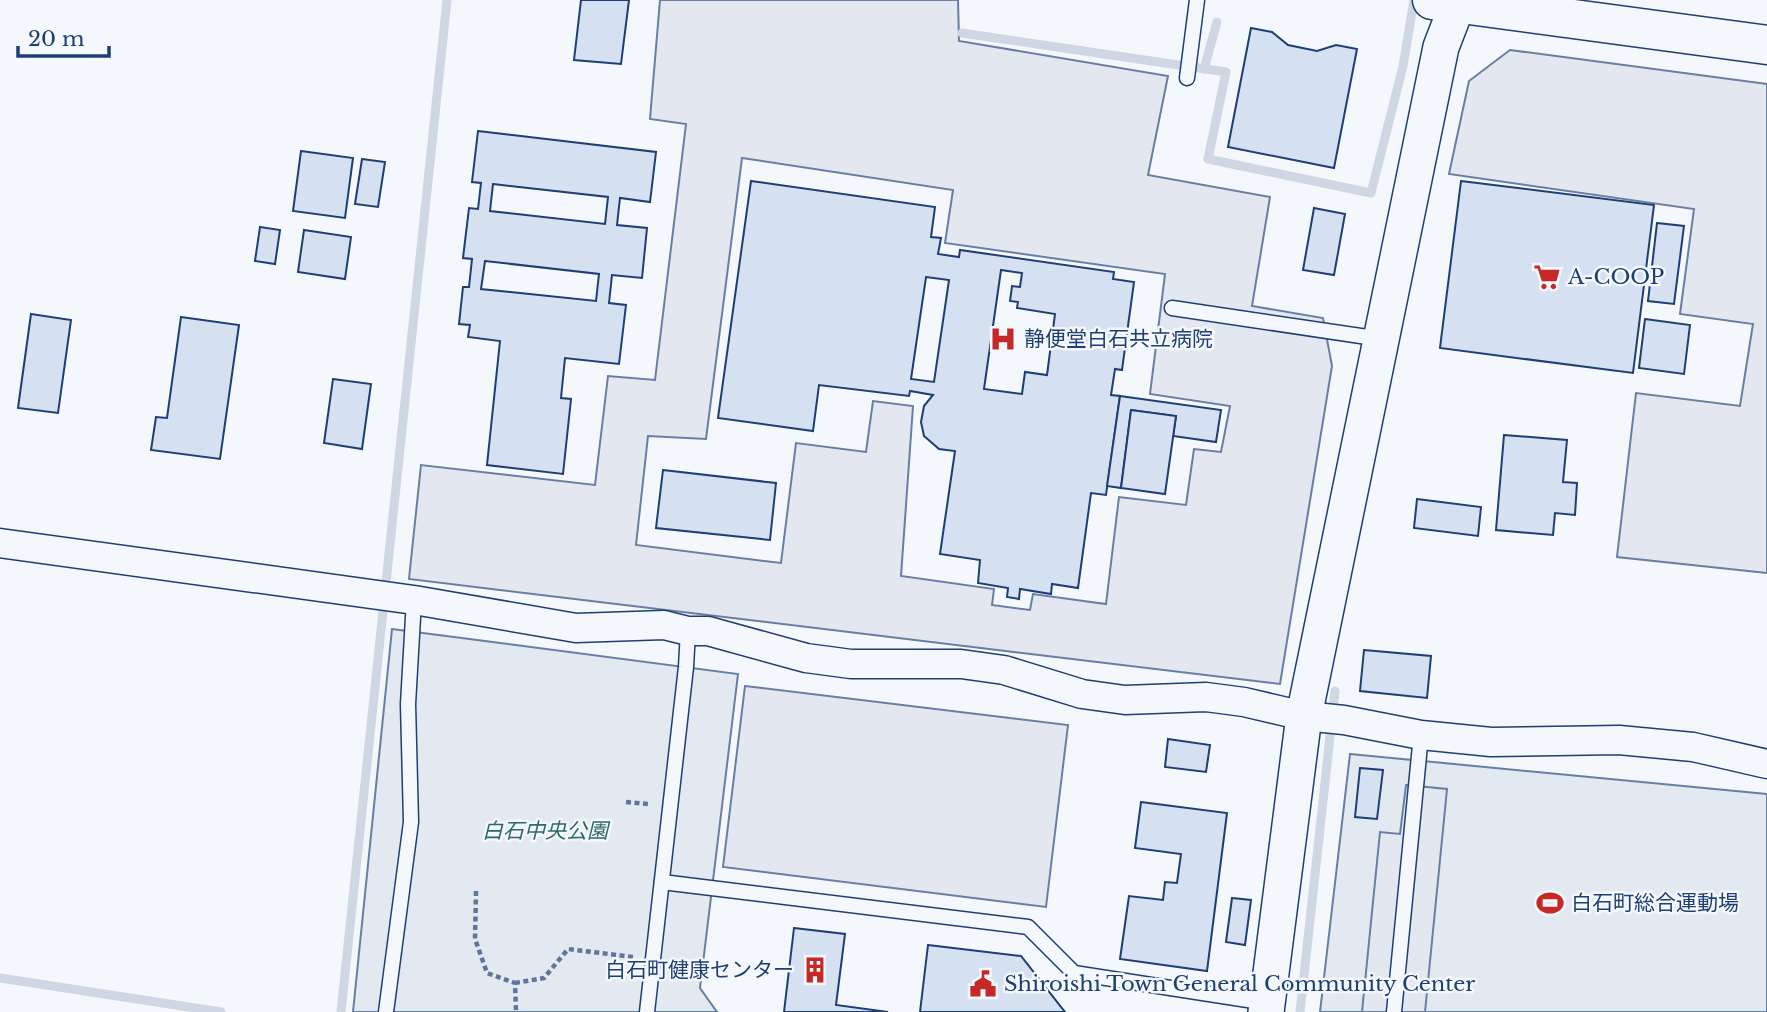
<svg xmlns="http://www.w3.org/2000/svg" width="1767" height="1012" viewBox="0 0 1767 1012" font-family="'Libre Baskerville','Noto Sans JP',serif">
<rect width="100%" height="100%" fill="#f4f7fb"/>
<g fill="#e3e9f0" stroke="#687fa3" stroke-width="2">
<polygon points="392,629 738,674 700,988 717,1012 353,1012"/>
<polygon points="1350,754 1767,794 1767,1012 1320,1012"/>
</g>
<g fill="#e3e8f0" stroke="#687fa3" stroke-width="2" fill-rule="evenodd">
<path d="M 660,0 L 958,0 L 959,41 L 1168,76 L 1148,175 L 1270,197 L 1252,306 L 1323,318 L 1332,366 L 1280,684 L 409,579 L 421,465 L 595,485 L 608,376 L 655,380 L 686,124 L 650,119 ZM 742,158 L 953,190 L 945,243 L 1165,274 L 1150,394 L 1230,406 L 1221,452 L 1194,449 L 1186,505 L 1119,497 L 1106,604 L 1033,594 L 1030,610 L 992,605 L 994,589 L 901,576 L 913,406 L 873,401 L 866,452 L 796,443 L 781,563 L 636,545 L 648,436 L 706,439 Z"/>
<polygon points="1510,50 1767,84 1767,573 1617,557 1636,393 1740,406 1753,324 1680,314 1694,209 1449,174 1469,81"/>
<polygon points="745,686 1068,725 1046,907 723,867"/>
<polygon points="1406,785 1447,789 1425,1012 1362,1012 1380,832 1400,834"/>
</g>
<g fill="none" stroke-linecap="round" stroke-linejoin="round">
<g stroke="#cfd7e4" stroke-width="9">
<polyline points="962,33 1226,72 1208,159 1371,193 1403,66 1414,0"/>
<polyline points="1204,69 1217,22"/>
<polyline points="0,978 221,1012"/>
<polyline points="341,1012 447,0"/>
<polyline points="1300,1012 1335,691"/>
</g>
</g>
<g fill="#d5e0f0" stroke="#1d3f73" stroke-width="2" fill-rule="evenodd">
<polygon points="581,0 629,0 621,64 574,60"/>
<polygon points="1251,28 1272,32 1288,45 1317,51 1336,45 1357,49 1334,168 1228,147"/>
<path d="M 478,131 L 656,152 L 650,202 L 620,198 L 617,225 L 647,228 L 642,278 L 612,275 L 609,303 L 626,305 L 619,364 L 565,358 L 561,398 L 571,399 L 563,474 L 487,465 L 500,341 L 468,337 L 470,325 L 459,324 L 463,287 L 469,287 L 472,259 L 463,258 L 469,208 L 478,209 L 481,183 L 472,182 ZM 493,184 L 608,197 L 605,224 L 490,211 ZM 485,261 L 599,274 L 596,301 L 481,289 Z"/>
<polygon points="301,151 353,158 345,218 293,211"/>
<polygon points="362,159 385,162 378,207 355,204"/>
<path d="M 751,181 L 935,207 L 931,237 L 941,238 L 938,254 L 959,257 L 960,250 L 1114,272 L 1113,279 L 1134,282 L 1122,370 L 1115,369 L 1111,395 L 1120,396 L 1106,495 L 1091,493 L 1078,588 L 1052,584 L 1051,594 L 1020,589 L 1019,599 L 1007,597 L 1008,588 L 978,583 L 980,560 L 940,554 L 955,451 L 939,449 L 924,436 L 921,422 L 924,406 L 933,395 L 910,391 L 909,396 L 819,385 L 813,431 L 718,418 ZM 1001,270 L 1022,273 L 1020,287 L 1012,286 L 1010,301 L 1018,302 L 1017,308 L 1055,314 L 1047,375 L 1025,372 L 1022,394 L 984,389 ZM 926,277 L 949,280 L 934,382 L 911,379 Z"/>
<polygon points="1461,181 1654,205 1633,373 1440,348"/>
<polygon points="1314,208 1345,214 1334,275 1303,270"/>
<polygon points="1657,223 1684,226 1674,304 1648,301"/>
<polygon points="260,227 280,230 275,264 255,261"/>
<polygon points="304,230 351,237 345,279 298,272"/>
<polygon points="31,314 71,320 58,413 18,408"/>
<polygon points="181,317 239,325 220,459 151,450 156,417 167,418"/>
<polygon points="1645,319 1690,325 1684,374 1639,368"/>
<polygon points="333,379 371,384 362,449 324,443"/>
<polygon points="1120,396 1221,410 1216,442 1173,436 1176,416 1131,410 1121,488 1107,486"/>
<polygon points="1131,410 1176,416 1165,494 1121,488"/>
<polygon points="1504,435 1567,440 1563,482 1577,483 1575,515 1555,513 1553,535 1496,530"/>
<polygon points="663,470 776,483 770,540 656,528"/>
<polygon points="1417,499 1481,507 1478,536 1414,528"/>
<polygon points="1364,650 1431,656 1427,698 1360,691"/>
<polygon points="1168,739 1210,745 1206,772 1165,767"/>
<polygon points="1360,768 1383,770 1377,819 1355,817"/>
<polygon points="1141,802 1227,813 1207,971 1120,959 1129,896 1163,900 1165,882 1177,883 1181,854 1135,848"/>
<polygon points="1232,898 1251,900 1245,945 1226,942"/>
<polygon points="794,928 845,934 836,1005 888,1012 784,1012"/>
<polygon points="928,945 1021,956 1065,1012 920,1012"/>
</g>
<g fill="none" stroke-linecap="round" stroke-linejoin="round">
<g stroke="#1d3f73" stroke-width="17">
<g id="service">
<polyline points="1187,78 1197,0"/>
<polyline points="1172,308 1381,339"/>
<polyline points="662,882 1028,927 1074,973 1267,1003"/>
<polyline points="386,1012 411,822 408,704 414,600"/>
<polyline points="647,1012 686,667 688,631"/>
<polyline points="1394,1012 1421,735"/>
</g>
</g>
<g stroke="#1d3f73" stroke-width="31">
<polyline id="minor" points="0,543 414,600 576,628 664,625 688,631 708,631 806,658 851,664 961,664 1004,670 1082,694 1125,700 1206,697 1244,702 1304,716 1344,720 1421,735 1491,742 1619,740 1693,747 1767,764"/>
</g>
<g stroke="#1d3f73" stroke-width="38">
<polyline id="tertiary" points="1266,1012 1304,716 1441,47 1458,3"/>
</g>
<g stroke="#1d3f73" stroke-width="41">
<polyline id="trunk" points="1432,0 1767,45"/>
</g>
<g stroke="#5e769c" stroke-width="4.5" stroke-dasharray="5 3.5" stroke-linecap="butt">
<polyline points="626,802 649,804"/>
<polyline points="476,891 475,939 487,973 515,983 516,1012"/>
<polyline points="515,983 544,978 568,949 633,957"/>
</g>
<use href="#service" stroke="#f4f7fb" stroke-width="14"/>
<use href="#minor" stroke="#f4f7fb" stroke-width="28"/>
<use href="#tertiary" stroke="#f4f7fb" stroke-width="35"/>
<use href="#trunk" stroke="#f4f7fb" stroke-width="38"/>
</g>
<defs>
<g id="supermarket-bare" transform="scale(2.1)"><path d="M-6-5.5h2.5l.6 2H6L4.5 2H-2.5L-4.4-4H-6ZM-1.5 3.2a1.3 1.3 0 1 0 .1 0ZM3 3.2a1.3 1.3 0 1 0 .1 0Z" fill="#c62828" stroke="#f4f7fb" stroke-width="2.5" paint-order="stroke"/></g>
<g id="hospital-bare" transform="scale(2.1)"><path d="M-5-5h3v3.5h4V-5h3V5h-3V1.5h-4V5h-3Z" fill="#c62828" stroke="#f4f7fb" stroke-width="2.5" paint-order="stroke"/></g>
<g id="stadium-bare" transform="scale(2.1)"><path d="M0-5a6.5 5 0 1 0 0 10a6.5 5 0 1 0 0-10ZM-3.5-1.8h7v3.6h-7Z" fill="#c62828" stroke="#f4f7fb" stroke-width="2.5" paint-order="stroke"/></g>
<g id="building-bare" transform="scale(2.1)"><path d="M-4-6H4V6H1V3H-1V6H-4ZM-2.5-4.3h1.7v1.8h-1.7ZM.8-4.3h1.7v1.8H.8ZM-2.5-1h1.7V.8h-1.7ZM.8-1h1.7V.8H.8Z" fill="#c62828" stroke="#f4f7fb" stroke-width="2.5" paint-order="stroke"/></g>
<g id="civic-bare" transform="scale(2.1)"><path d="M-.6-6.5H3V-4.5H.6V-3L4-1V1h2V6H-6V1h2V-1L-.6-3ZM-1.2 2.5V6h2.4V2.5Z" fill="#c62828" stroke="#f4f7fb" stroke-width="2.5" paint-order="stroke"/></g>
</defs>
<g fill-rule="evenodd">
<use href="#supermarket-bare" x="1547" y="277"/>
<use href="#hospital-bare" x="1003" y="339"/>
<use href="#stadium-bare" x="1550" y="903"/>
<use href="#building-bare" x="815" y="970"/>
<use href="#civic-bare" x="983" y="984"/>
</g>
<g text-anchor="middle" stroke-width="5" stroke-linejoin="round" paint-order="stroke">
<g font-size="21" fill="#1d3f73" stroke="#f4f7fb" text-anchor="start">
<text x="1568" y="284">A-COOP</text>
<text x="1024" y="346">静便堂白石共立病院</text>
<text x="1571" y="910">白石町総合運動場</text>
<text x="794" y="977" text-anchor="end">白石町健康センター</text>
<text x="1004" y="991">Shiroishi Town General Community Center</text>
</g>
<g font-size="21" font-style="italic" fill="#2c6c60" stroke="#f4f7fb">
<text x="545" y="838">白石中央公園</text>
</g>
</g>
<path d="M18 46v10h91v-10" fill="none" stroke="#1d3f73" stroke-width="3.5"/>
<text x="28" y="46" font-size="21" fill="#1d3f73" stroke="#f4f7fb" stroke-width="5" paint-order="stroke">20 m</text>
</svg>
